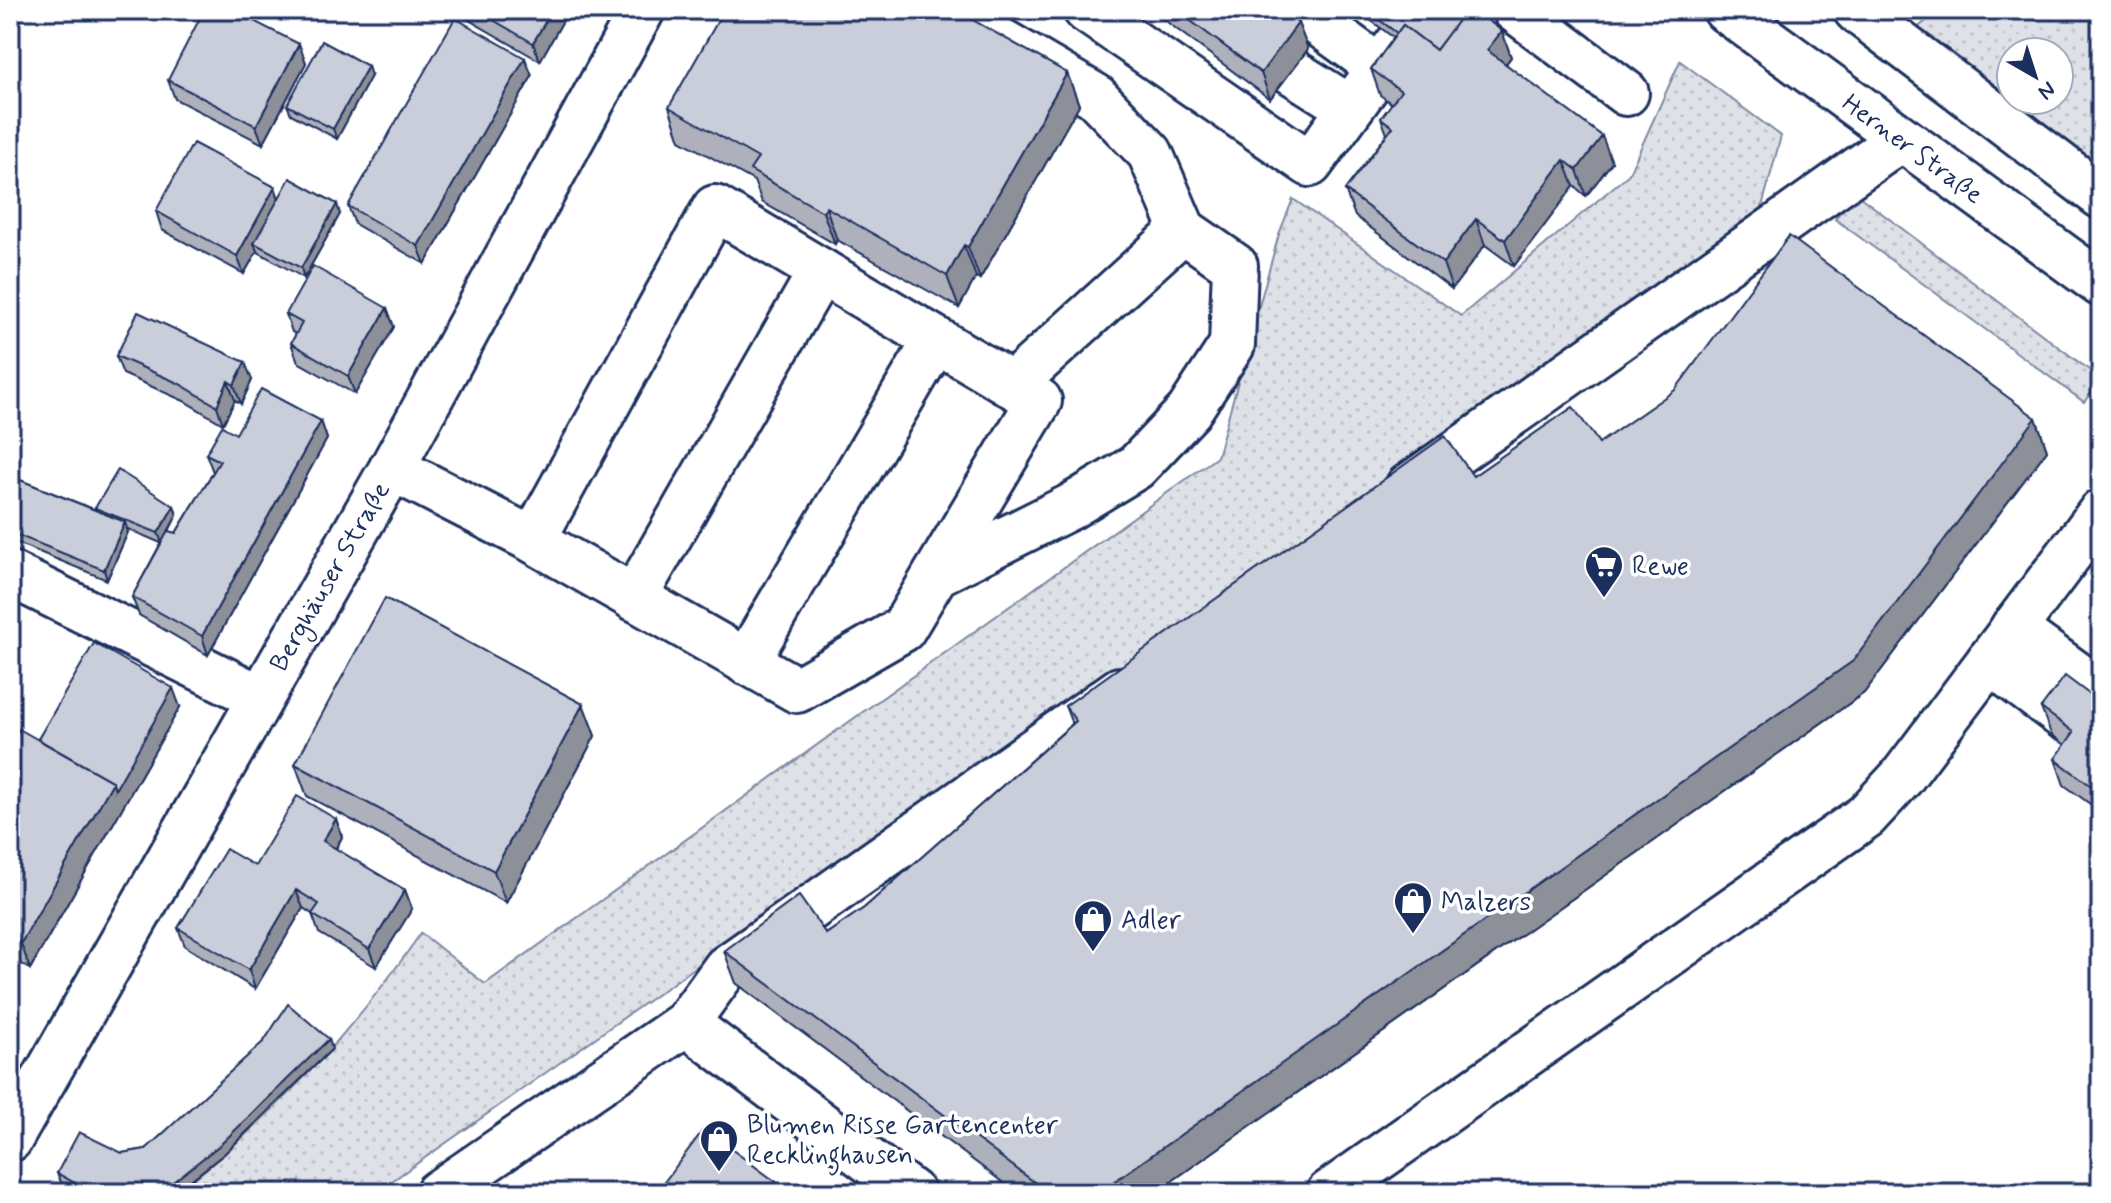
<svg xmlns="http://www.w3.org/2000/svg" width="2111" height="1203" viewBox="0 0 2111 1203" font-family="Mynerve,sans-serif">
<defs>
<pattern id="grass-dots" width="8" height="8" patternUnits="userSpaceOnUse" patternTransform="scale(2)"><rect width="8" height="8" fill="#dee1e7"/><path d="M2 2h.1M6 6h.1" fill="none" stroke="#bec1c9" stroke-width="1.8" stroke-linecap="round"/></pattern>
</defs>
<rect width="100%" height="100%" fill="#fff"/>
<filter id="ink" filterUnits="userSpaceOnUse"><feTurbulence type="fractalNoise" baseFrequency=".0125" numOctaves="2"/><feDisplacementMap in="SourceGraphic" scale="16" xChannelSelector="R" yChannelSelector="G"/><feConvolveMatrix kernelMatrix="1 2 1 2 8 2 1 2 1" color-interpolation-filters="sRGB"/></filter>
<g filter="url(#ink)">
<g fill="url(#grass-dots)" stroke="#7c88a2" stroke-width="2" fill-rule="evenodd">
<path d="M 1940,10 L 2101,10 L 2101,179 L 1906,37 ZM 2011,52 L 2059,52 L 2059,100 L 2011,100 Z"/>
<path d="M 1680,61 L 1781,136 L 1759,218 L 375,1193 L 176,1193 C 271,1120 353,1031 421,933 L 485,984 L 1217,457 L 1279,234 L 1293,199 L 1461,316 L 1629,174 Z"/>
<polygon points="1855,193 2101,379 2084,402 1835,219"/>
</g>
<g fill="none" stroke-linecap="round" stroke-linejoin="round">
<g stroke="#1b2f5e" stroke-width="50">
<g id="minor">
<polyline points="948,10 1095,96 1150,153 1183,230"/>
<polyline points="1086,10 1310,164 1380,68"/>
<polyline points="1300,10 1380,68 1398,44"/>
<polyline points="1515,10 1626,93"/>
<polyline points="1291,71 1350,108"/>
<polyline points="392,468 533,540 715,208 1039,401 903,629 797,690 533,540"/>
<polyline points="1408,487 1901,139"/>
<polyline points="10,574 259,697"/>
<polyline points="936,574 1070,507 1136,467 1189,411 1232,345 1235,266 1183,230 1012,385"/>
<polyline points="634,598 821,271"/>
<polyline points="2013,628 2101,692"/>
<polyline points="1989,661 2064,717"/>
<polyline points="746,662 936,340"/>
<polyline points="686,1023 726,968 1120,690"/>
<polyline points="10,1139 392,468 642,10"/>
<polyline points="438,1193 686,1023 912,1193"/>
<polyline points="1329,1193 1866,816 1902,777 2101,512"/>
</g>
</g>
<g stroke="#1b2f5e" stroke-width="50">
<g id="major">
<polyline points="1726,10 2101,284"/>
<polyline points="1856,10 2101,196"/>
</g>
</g>
<use href="#minor" stroke="#fff" stroke-width="44"/>
<use href="#major" stroke="#fff" stroke-width="44"/>
</g>
<g fill="#aeb1bb" stroke="#1b2f5e" stroke-width="2">
<polygon points="465,10 569,10 540,61 469,20"/>
<polygon points="1151,10 1281,10 1298,23 1308,49 1270,99"/>
<polygon points="1357,10 1487,10 1490,18 1488,20 1502,31 1511,57 1506,64 1612,162 1586,196 1574,186 1514,266 1485,245 1452,289 1355,216 1345,190 1387,134 1381,118 1392,104 1380,95 1371,69 1394,38"/>
<polygon points="299,44 306,63 263,144 175,99 168,80"/>
<polygon points="1067,73 1079,105 980,279 976,277 959,308 837,240 835,244 762,202 754,181 680,140 669,107"/>
<polygon points="371,76 337,139 291,114 287,105"/>
<polygon points="532,76 425,264 355,224 348,206"/>
<polygon points="275,187 279,199 340,214 304,278 258,252 257,251 244,274 162,230 156,211"/>
<polygon points="387,308 394,327 355,394 298,362 291,343 296,334 292,332 286,314"/>
<polygon points="116,356 252,380 241,404 235,400 223,424 184,401 123,374"/>
<polygon points="2036,418 2047,450 1864,693 1155,1193 1017,1193 736,983 724,951 826,934 864,908 1072,724 1065,706 1473,476 1599,443"/>
<polygon points="321,421 327,439 208,655 139,615 132,597 161,543 128,529 128,532 107,580 10,540 10,476 96,510 95,508 174,506 177,515 169,531 176,533 213,472 206,454 236,434"/>
<polygon points="2101,630 2101,662 2099,661 2092,642"/>
<polygon points="2101,703 2101,812 2064,785 2055,759 2065,745 2051,734 2041,708"/>
<polygon points="583,704 595,736 506,903 307,796 295,764"/>
<polygon points="180,707 30,969 10,957 10,745"/>
<polygon points="336,819 342,837 336,849 405,890 412,909 376,967 319,933 312,914 303,908 255,989 185,946 178,928 255,866"/>
<polygon points="332,1049 224,1154 174,1193 80,1193 61,1182 57,1173 122,1153 146,1149"/>
</g>
<g fill="#8d9099" stroke="#1b2f5e" stroke-width="2">
<polygon points="552,10 569,10 540,61 533,43"/>
<polygon points="1484,10 1487,10 1490,18 1445,76 1442,67"/>
<polygon points="1298,23 1308,49 1270,99 1261,73"/>
<polygon points="1502,31 1511,57 1496,76 1487,50"/>
<polygon points="299,44 306,63 263,144 256,126"/>
<polygon points="525,58 532,76 425,264 418,246"/>
<polygon points="368,66 371,76 337,139 333,129"/>
<polygon points="1067,73 1079,105 980,279 968,247"/>
<polygon points="1602,136 1612,162 1586,196 1577,170"/>
<polygon points="1564,160 1574,186 1514,266 1505,240"/>
<polygon points="275,187 281,206 254,243 257,251 244,274 237,256"/>
<polygon points="337,204 340,214 304,278 301,268"/>
<polygon points="826,207 837,240 835,244 823,212"/>
<polygon points="1476,219 1485,245 1452,289 1443,263"/>
<polygon points="964,245 976,277 959,308 947,276"/>
<polygon points="387,308 394,327 355,394 348,376"/>
<polygon points="245,362 252,380 241,404 234,385"/>
<polygon points="228,381 235,400 223,424 217,406"/>
<polygon points="2036,418 2047,450 1864,693 1155,1193 1098,1193"/>
<polygon points="321,421 327,439 208,655 202,636"/>
<polygon points="174,506 177,515 162,543 158,533"/>
<polygon points="125,522 128,532 107,580 104,570"/>
<polygon points="173,688 180,707 30,969 21,943 113,782"/>
<polygon points="583,704 595,736 506,903 494,871"/>
<polygon points="336,819 342,837 329,860 323,841"/>
<polygon points="296,890 303,908 255,989 249,970"/>
<polygon points="405,890 412,909 376,967 369,949"/>
<polygon points="329,1039 332,1049 224,1154 174,1193 159,1193"/>
</g>
<g fill="#caceda" stroke="#1b2f5e" stroke-width="2">
<polygon points="204,10 232,10 299,44 256,126 168,80"/>
<polygon points="476,10 552,10 533,43"/>
<polygon points="724,10 955,10 1067,73 968,247 964,245 947,276 826,207 823,212 750,170 758,158 669,107"/>
<polygon points="1176,10 1281,10 1298,23 1261,73"/>
<polygon points="1366,10 1466,10 1436,50 1403,25 1397,33"/>
<polygon points="1466,10 1474,10 1502,31 1487,50 1602,136 1577,170 1564,160 1505,240 1476,219 1443,263 1345,190 1393,127 1381,118 1401,91 1371,69 1403,25 1436,50"/>
<polygon points="1474,10 1484,10 1481,15"/>
<polygon points="455,18 525,58 418,246 348,206"/>
<polygon points="322,41 368,66 333,129 287,105"/>
<polygon points="193,143 275,187 237,256 156,211"/>
<polygon points="290,178 337,204 301,268 254,243"/>
<polygon points="1789,236 2036,418 1853,661 1098,1193 1049,1193 724,951 799,896 826,934 864,908 1076,721 1065,706 1445,436 1473,476 1573,407 1599,443 1675,390"/>
<polygon points="313,266 387,308 348,376 291,343 302,323 286,314"/>
<polygon points="138,312 245,362 234,385 228,381 217,406 178,383 116,356"/>
<polygon points="261,389 321,421 202,636 132,597 168,531 176,533 220,461 206,454 222,426 236,434"/>
<polygon points="118,470 174,506 158,533 95,508"/>
<polygon points="10,476 125,522 104,570 10,532"/>
<polygon points="385,598 583,704 494,871 295,764"/>
<polygon points="2101,630 2101,649 2092,642"/>
<polygon points="94,643 173,688 115,790 113,782 38,739"/>
<polygon points="2065,676 2101,703 2101,793 2055,759 2074,732 2041,708"/>
<polygon points="19,729 113,782 21,943 10,937 10,745"/>
<polygon points="297,796 336,819 323,841 405,890 369,949 312,914 319,904 296,890 249,970 178,928 226,849 255,866"/>
<polygon points="288,1004 329,1039 221,1144 159,1193 93,1193 57,1173 79,1132 122,1153 146,1149 264,1041"/>
<polygon points="704,1129 791,1193 656,1193"/>
</g>
</g>
<defs>
<g id="supermarket-pin" transform="scale(2)"><path d="M0 17L-7.5 6A9.5 9.5 0 1 1 7.5 6Z" fill="#1b2f5e" stroke="#fff"/><path d="M-6-5.5h2.5l.6 2H6L4.5 2H-2.5L-4.4-4H-6ZM-1.5 3.2a1.3 1.3 0 1 0 .1 0ZM3 3.2a1.3 1.3 0 1 0 .1 0Z" fill="#fff"/></g>
<g id="shop-pin" transform="scale(2)"><path d="M0 17L-7.5 6A9.5 9.5 0 1 1 7.5 6Z" fill="#1b2f5e" stroke="#fff"/><path d="M-5-2.5h2.3a2.7 3.5 0 0 1 5.4 0H5L5.5 6h-11ZM-1.5-2.5h3a1.5 2.3 0 0 0-3 0Z" fill="#fff"/></g>
</defs>
<g fill-rule="evenodd">
<use href="#supermarket-pin" x="1604" y="565"/>
<use href="#shop-pin" x="1413" y="901"/>
<use href="#shop-pin" x="1093" y="919"/>
<use href="#shop-pin" x="719" y="1139"/>
</g>
<g text-anchor="middle" stroke-width="7" stroke-linejoin="round" paint-order="stroke">
<g font-size="26" fill="#1b2f5e" stroke="#fff">
<text transform="translate(1913 148) rotate(36)" y="9">Herner Straße</text>
<text transform="translate(329 576) rotate(-60)" y="9">Berghäuser Straße</text>
</g>
<g font-size="26" fill="#1b2f5e" stroke="#fff" text-anchor="start">
<text x="1632" y="574">Rewe</text>
<text x="1441" y="910">Malzers</text>
<text x="1121" y="928">Adler</text>
<text x="747" y="1133">Blumen Risse Gartencenter<tspan x="747" dy="30">Recklinghausen</tspan></text>
</g>
</g>
<rect width="2111" height="1203" fill="none" stroke="#fff" stroke-width="40"/>
<rect x="20" y="20" width="2071" height="1163" fill="none" stroke="#1b2f5e" stroke-width="3" filter="url(#ink)"/>
<g transform="translate(2035 76) rotate(141)"><circle r="38" fill="#ffffff" stroke="#a4acbf" stroke-width="2"/>
<path d="M0-6L14 30L0 20L-14 30Z" fill="#1b2f5e"/>
<text y="-12" font-size="22" font-weight="bold" text-anchor="middle" fill="#1b2f5e">N</text>
</g>
</svg>
